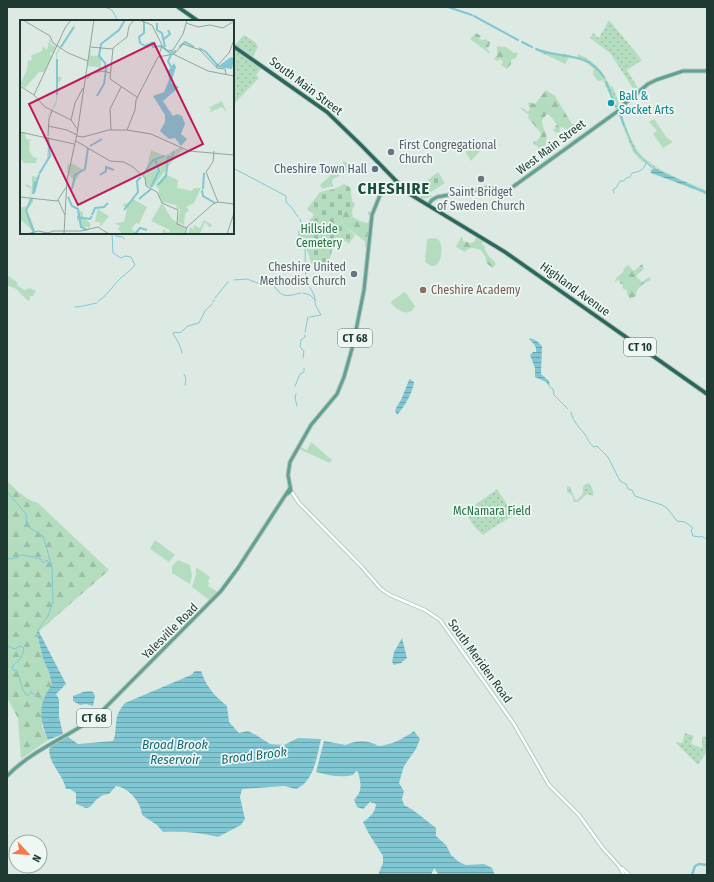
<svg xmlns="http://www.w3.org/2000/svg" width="714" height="882" viewBox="0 0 714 882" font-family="'Fira Sans Condensed',sans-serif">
<defs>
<pattern id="forest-firs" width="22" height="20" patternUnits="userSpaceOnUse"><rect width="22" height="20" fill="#b4ddbf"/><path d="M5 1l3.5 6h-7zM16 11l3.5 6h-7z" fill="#9abea5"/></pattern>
<pattern id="cemetery-stones" width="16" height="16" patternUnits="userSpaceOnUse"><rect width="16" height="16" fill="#b4ddbf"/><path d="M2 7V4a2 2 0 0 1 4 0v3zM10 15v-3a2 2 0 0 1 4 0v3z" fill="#9abea5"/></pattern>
<pattern id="park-dots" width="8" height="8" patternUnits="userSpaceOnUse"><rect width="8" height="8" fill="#b4ddbf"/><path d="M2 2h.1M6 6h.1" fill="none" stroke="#9abea5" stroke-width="1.8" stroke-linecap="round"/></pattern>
<pattern id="water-rules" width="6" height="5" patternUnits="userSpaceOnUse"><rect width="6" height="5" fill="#81c7d3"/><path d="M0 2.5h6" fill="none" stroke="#69a3ac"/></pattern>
</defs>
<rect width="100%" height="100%" fill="#ddeae4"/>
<g fill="#b4ddbf">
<polygon points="654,119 667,138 673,142 663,148 653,134 657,131 649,122"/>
<polygon points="471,142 480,151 471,161 466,153 467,147"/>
<path d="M 432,238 L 438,239 C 444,245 442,262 435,266 L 431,266 L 425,262 L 427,239 Z"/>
<polygon points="7,275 18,283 17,285 24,290 30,288 36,291 33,296 30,296 30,300 28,301 16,289 7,285"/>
<path d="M 404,292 L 406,293 L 415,306 C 410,318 397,311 391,303 L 392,301 Z"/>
<polygon points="311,442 332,460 330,463 299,449 300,447 307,450"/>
<polygon points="155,540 175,555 169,562 150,549"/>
<polygon points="178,560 190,565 192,576 190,584 172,573 172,566"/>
<polygon points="196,567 210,577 208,581 209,583 208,586 218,592 209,600 192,587 196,574"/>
</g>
<g fill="url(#forest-firs)">
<polygon points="476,33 481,36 479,39 483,40 485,39 490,42 489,47 486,48 490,52 489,53 470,39"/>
<polygon points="497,46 506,47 514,53 518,52 516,58 511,60 511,64 507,69 501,65 503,62 500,59 497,61 494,59 497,55"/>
<path d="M 536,48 C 565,58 586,50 606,80 L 598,81 L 593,75 L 594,68 L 585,61 L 569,58 L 565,64 L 536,50 Z"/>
<path d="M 546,90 L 555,96 L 572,124 L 579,124 L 577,127 L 571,132 L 562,127 L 560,128 L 560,132 L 557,133 L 553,131 L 557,124 L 550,116 L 547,114 L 542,120 C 542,131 550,133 545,146 L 539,148 L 533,143 L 534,141 L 537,141 L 541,135 L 540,132 L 528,118 L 529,115 L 521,109 L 521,107 L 528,112 L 530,109 L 528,104 L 529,102 L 535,104 Z"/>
<polygon points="343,161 349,164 351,162 357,166 333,179 332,181 333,186 322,189 320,185 332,174 344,169"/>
<polygon points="351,188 352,201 355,204 352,210 353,217 360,221 368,223 370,216 368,213 370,211 371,212 367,248 365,247 365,242 363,240 341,223 344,210 352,196"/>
<path d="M 477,236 L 484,239 L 482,244 L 485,246 L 484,248 L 490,258 L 492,259 L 496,264 L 493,268 L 486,263 L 486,258 L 481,250 C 475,248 469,246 465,252 L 456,247 L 461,237 L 463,238 L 463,241 L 471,243 L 474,242 Z"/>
<path d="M 642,264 L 644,269 L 636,276 L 642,282 L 649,277 L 651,280 C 644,283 636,287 636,296 L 630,299 L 627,294 L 627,291 L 622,288 L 624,285 L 619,283 L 620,282 L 619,280 L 615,282 L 615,281 L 616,278 L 624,271 L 623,269 L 628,265 L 634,271 Z"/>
<path d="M 7,481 C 17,490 25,500 38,503 L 109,570 L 37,633 L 43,659 L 49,672 L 52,685 L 44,698 L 42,727 L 48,740 L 21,759 L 18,718 L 7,698 Z"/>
</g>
<g fill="url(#cemetery-stones)">
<polygon points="438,172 445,183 431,192 431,197 422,199 421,196 427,193 423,191 427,187 425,186 424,183"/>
<path d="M 344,184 L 351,188 L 351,206 L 348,211 L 344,210 L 341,223 L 355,235 L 349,244 L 339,237 L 334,244 L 326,271 L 311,263 C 309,252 302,243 300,232 L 314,215 L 307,209 L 320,192 L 334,189 Z"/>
</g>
<g fill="url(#park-dots)">
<polygon points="609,20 642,60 627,70 639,90 636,93 610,53 590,38 593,33 599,38"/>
<polygon points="244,35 255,42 258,47 252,58 263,66 256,75 259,78 233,105 233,46 234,46"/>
<path d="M 578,54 C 594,60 603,72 610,86 L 613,87 L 620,106 L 616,109 L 600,73 L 599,74 L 584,60 L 577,58 Z"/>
<path d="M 620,109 C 625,123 629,137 637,150 C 651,170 685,180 707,191 L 707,195 L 659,172 L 642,161 L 633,152 L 617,111 Z"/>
<path d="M 588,483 C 592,487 594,490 593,496 L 587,494 L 578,502 L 574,502 L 572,495 L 567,492 L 567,486 L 570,487 L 576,501 L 583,494 L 583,486 Z"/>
<polygon points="497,489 514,515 491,529 483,535 473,525 467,514 475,505"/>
<polygon points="685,733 694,736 691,744 702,748 702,737 707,736 707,751 698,765 675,742 682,743"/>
</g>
<g fill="url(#water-rules)">
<polygon points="654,168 695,187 694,189 651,173 651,170"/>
<path d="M 530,338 L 537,341 L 542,346 L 541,374 L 549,381 L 550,387 L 546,382 L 535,377 L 535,368 L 530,355 L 533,352 L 536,352 C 537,346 533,343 529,339 Z"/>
<path d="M 410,379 L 414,382 C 413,392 404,408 397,415 L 395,411 L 397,406 L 401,400 L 409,380 Z"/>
<path d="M 38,630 L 66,684 L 56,694 L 59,699 L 59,717 L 63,734 L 48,740 C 43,728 38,712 44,699 C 45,694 49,689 52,685 L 49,672 L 43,659 L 37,633 Z"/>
<polygon points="402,638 407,658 401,663 394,665 392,662 394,652"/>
<path d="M 195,671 L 201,671 C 208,689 213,694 227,706 L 229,722 L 239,733 L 248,731 L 256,735 L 270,744 L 284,745 L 298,738 L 321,739 C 317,756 314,782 296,789 L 284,786 L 242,789 L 240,797 L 245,819 L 241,825 L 218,837 C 200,832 182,831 163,832 L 157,825 L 142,815 C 141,802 129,788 116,786 L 109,794 L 103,795 L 97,799 L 90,807 L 86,808 L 76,804 L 76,793 L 70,789 L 66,789 C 63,774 49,765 49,749 L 54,744 L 68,737 L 78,744 L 113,741 C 116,735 115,731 116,725 C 116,716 119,710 125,703 L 191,675 Z"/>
<polygon points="90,691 93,692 95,696 93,706 86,704 80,705 73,701 73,696 83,692"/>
<path d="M 414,731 L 420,739 L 416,749 L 404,766 L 399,783 L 404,791 L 402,799 L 404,805 L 413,810 L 436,828 L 436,836 L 446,845 L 451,855 L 459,862 L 466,865 L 484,864 L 492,868 L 495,875 L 439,875 L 434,868 L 431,875 L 378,875 L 383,863 L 383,856 L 369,834 L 363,822 C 370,817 375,813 376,804 L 370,802 L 363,809 L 357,807 L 354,800 C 363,791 361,783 358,772 L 356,771 L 353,775 C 341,778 327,775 316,772 L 324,741 L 346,745 C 356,740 369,740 378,746 C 391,745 403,739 414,731 Z"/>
</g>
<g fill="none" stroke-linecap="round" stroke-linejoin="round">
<g stroke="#81c7d3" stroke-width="1">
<polyline points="104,7 104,8"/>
<polyline points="107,8 112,10 118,21"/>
<polyline points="624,125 635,151 652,168"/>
<polyline points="233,168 286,196 286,202 292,208 298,217"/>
<path d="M 614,193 L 613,190 L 616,188 L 620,181 L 624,181 L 626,178 L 630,177 L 632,173 C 639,172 644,170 646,163"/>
<polyline points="300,219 301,222 300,230"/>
<path d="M 299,231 L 299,236 C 301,240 304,244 305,248 C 306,257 304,267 306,276 L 304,278 C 308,286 317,295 315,304 L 321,315 L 310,317"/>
<polyline points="113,233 116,236 123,237 124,239"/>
<polyline points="234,280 247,279 260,284"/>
<path d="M 264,284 L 273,284 C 275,287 278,291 280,293 C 286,298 295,294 301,293"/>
<polyline points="303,293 310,295 315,300"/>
<polyline points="215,298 228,282"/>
<path d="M 98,301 C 107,296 111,288 118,281 C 123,275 131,271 135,265 L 131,257 L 125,256 L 121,258 L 113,253 L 112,233"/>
<polyline points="213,302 214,300"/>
<path d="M 75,307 C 83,307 90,304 97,303"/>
<polyline points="305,332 308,317"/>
<path d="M 182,353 C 181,347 177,339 173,334 L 174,332 L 180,333 L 188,326 L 199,323 L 205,311 L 212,304"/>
<polyline points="303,358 304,351 300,347 301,340 305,337 305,335"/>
<polyline points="184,374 186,379 185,385"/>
<polyline points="295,386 300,374 304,372 304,368"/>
<polyline points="550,387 553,389 554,395 568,409"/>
<polyline points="296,394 295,398 297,406"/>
<path d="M 571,412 C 572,418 575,422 578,426 C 579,429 583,431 584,433 C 588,438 588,443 594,447 L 597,446 L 608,457 L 620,481 L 626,484 L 628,489 L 632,490 L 635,496 L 662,505 L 667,508 L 677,521 L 685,522 L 693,528 L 691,530 L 693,536 L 700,537 L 702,536 L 704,538 L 707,538"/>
<polyline points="7,492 26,514 27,526 43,536 52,567 53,602 48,616 38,630"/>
<polyline points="7,558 12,559 14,558 17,558 20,555 34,557 36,559 37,558 41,559 43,563 46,560 48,561 48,564 51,565"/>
<polyline points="7,646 15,649 20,646 23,647 24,650 21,658 12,667 13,670 17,671 23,690 26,695 29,695 31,692 43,700"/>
</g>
<g stroke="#81c7d3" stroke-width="2">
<polyline points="448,7 472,15"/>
<polyline points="474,16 518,40"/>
<polyline points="522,42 532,47"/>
<path d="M 536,49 C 562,60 586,50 604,77"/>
<polyline points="606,82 616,107"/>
<polyline points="619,112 624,125"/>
<polyline points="692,187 707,193"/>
</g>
<polyline stroke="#81c7d3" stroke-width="2.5" points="692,875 695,866 699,864 707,865"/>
<g stroke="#b0cac1" stroke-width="4.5">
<g id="secondary">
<polyline points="291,491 299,503 361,566 381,589 390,595 425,610 440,620 514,724 549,785 579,815 602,847 619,866 624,875"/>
<polyline points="622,868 629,875"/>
</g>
</g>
<g stroke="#bcc4c2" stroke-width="5">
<g id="primary">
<polyline points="623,105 648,84 656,80 683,71 707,71"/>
<polyline points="428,205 432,200 437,197 488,188 494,189 503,194 618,111 624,105"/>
<polyline points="287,494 291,491 288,475 290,462 311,425 337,394 344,377 353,345 364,290 372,215 380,195 396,181"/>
<path d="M 7,776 C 33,749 69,737 98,715 L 221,591 L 238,568 L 290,488"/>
</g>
</g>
<g stroke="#bcc4c2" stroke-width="5.5">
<g id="highway">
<polyline points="178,7 198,21"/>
<polyline points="233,46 327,112 360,144 408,193 505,252 707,394"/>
</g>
</g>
<use href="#secondary" stroke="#fff" stroke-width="2.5"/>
<use href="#primary" stroke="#5fa291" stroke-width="3"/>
<use href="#highway" stroke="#29685b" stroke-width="3.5"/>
</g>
<circle fill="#0f9aa8" stroke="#eef7f2" stroke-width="1.5" cx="611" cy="103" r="4"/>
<g fill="#6b7280" stroke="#eef7f2" stroke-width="1.5">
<circle cx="391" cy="152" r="4"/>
<circle cx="481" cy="179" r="4"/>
<circle cx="354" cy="274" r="4"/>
</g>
<circle fill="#5c6f8a" stroke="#eef7f2" stroke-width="1.5" cx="375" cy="169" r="4"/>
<circle fill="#8d6e63" stroke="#eef7f2" stroke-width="1.5" cx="423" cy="290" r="4"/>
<g text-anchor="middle" stroke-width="3.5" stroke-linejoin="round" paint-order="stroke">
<g fill="#eef7f2" stroke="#5c736c" stroke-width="1">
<rect x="338" y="329" width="34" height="18" rx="3"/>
<rect x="624" y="338" width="32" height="18" rx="3"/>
<rect x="77" y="709" width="34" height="18" rx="3"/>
</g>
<g font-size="11" font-weight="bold" fill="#1e3a33">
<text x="355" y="342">CT 68</text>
<text x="640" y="351">CT 10</text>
<text x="94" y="722">CT 68</text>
</g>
<g font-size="12" fill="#1e3a33" stroke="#eef7f2">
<text transform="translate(306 86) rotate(37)" y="4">South Main Street</text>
<text transform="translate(551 147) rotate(-37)" y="4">West Main Street</text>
<text transform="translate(575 289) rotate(36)" y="4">Highland Avenue</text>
<text transform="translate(170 631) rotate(-45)" y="4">Yalesville Road</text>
<text transform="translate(480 661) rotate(54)" y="4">South Meriden Road</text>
</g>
<g font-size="12" fill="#0d838f" stroke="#eef7f2" text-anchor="start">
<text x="619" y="100">Ball &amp;<tspan x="619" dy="14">Socket Arts</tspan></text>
</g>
<g font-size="12" fill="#5b616d" stroke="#eef7f2" text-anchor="start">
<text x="399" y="149">First Congregational<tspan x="399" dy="14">Church</tspan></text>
<text x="481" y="196" text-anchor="middle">Saint Bridget<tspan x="481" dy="14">of Sweden Church</tspan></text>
<text x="346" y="271" text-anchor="end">Cheshire United<tspan x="346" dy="14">Methodist Church</tspan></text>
</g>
<g font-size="12" fill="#4e5e75" stroke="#eef7f2" text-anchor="end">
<text x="367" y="173">Cheshire Town Hall</text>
</g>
<g font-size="12" fill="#267344" stroke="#eef7f2">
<text x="319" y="233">Hillside<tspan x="319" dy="14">Cemetery</tspan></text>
<text x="492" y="515">McNamara Field</text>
</g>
<g font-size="12" fill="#785e54" stroke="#eef7f2" text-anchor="start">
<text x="431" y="294">Cheshire Academy</text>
</g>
<g font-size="13" font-style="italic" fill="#166878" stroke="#eef7f2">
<text x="175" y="749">Broad Brook<tspan x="175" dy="15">Reservoir</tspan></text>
<text transform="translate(254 755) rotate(-7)" y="5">Broad Brook</text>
</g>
<g font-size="16" font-weight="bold" letter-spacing="1" fill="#194d40" stroke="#eef7f2">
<text x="394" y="194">CHESHIRE</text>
</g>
</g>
<g transform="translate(20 20)">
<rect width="214" height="214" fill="#ddeae4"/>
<path d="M 142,183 L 152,199 L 166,208 L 165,214 L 142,214 L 143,209 L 148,213 L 150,210 L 131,201 Z" fill="#b4ddbf"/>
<path d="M 30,18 L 31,25 L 36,26 L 33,34 L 30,32 L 30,35 L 33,35 L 24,52 L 19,52 L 5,68 L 0,64 L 7,50 L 8,40 L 11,41 L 12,37 L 10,36 L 22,31 L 23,26 L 27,30 ZM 1,112 L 5,113 L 6,119 L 12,120 L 8,122 L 10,123 L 9,130 L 13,137 L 17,138 L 16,143 L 4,143 L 0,138 ZM 160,127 L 164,130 L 159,133 L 132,168 L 126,165 L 125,158 L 122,155 L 126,151 L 131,130 L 145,136 ZM 145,154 L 158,160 L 157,168 L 172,171 L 174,168 L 181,168 L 174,183 L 166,187 L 169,190 L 165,194 L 164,205 L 158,202 L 160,189 L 157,189 L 156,185 L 142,182 L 138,174 L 139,169 L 135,166 ZM 184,200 L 192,205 L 190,208 L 185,202 L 180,214 L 168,214 L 170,207 L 174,209 L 173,205 L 180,208 Z" fill="#b4ddbf"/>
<path d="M 6,186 L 6,190 L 13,211 L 0,199 L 0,188 Z" fill="#b4ddbf"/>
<path d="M 57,0 L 54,6 L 37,34 L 36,51 L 37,57 L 42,57 L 40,62 L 37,62 L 37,80 L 36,85 L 26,99 L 36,81 L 36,33 ZM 71,28 L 71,36 L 81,35 L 81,51 L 78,47 L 67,46 ZM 202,81 L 207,93 L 202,87 L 188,93 L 192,89 L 188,88 ZM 28,117 L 30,137 L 14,165 L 10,178 L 13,177 L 13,182 L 7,190 L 13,204 L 14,214 L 7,194 L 2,194 L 2,187 L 6,189 L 12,169 L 5,166 L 7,164 L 12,168 L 12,156 L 17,157 L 27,141 ZM 51,143 L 62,149 L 55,162 L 48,154 L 47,146 ZM 113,179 L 127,187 L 119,204 L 116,203 L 111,209 L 117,213 L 103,214 L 98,209 L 100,206 L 94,203 L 104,202 L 107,188 L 103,186 L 105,183 L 110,184 ZM 78,186 L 79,190 L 89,196 L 80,207 L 80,202 L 75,202 ZM 58,190 L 63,192 L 63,197 L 71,204 L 69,210 L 68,207 L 60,207 L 59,201 L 57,201 Z" fill="#b4ddbf"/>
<path d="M 211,37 L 214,38 L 212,49 L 197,47 ZM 154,43 L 156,47 L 151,63 L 159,67 L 143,81 L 153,96 L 157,94 L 162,96 L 165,104 L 161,114 L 167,119 L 161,126 L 155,118 L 149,119 L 140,111 L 145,102 L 145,95 L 133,76 L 144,72 L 149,60 L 148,51 Z" fill="#81c7d3"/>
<path fill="none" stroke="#81c7d3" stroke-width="2" d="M 124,2 L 124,13 L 119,17 L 120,23 L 125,26 L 132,23 L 133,27 L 141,26 L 150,33 L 156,31M 137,3 L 137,10 L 142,13M 142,13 L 145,27M 144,19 L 150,14 L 148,10M 41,27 L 54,7M 159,27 L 165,22 L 174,27M 179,28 L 186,32 L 199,47M 151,35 L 148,41 L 151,47M 37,39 L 37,75M 77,76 L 84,64 L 86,50 L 85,43 L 79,36 L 81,24 L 99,10 L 105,0M 70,126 L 82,119M 19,154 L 30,136 L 28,117M 80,155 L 86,151 L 86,147 L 94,150M 123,155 L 133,140 L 145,136M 138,165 L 146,156 L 148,137 L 152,137 L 154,131M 131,167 L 139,151 L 135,139M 52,169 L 55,155 L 65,149 L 68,128M 183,169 L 184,153M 182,170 L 183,176 L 195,183M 14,173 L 19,155M 13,174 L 15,161M 48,177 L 52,186 L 58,189 L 61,207 L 67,210M 12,179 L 6,190 L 14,214M 119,179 L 131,169M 104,190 L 118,172 L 117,161 L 121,157M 72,195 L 75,188 L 84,187 L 88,183M 57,197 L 70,199 L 72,196M 9,200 L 14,211M 115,214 L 120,208 L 127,210"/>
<path fill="none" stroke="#91a49d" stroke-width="1" d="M 3,0 L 30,16 L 33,23 L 48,33 L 68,41M 114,0 L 109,6 L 107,17 L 93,28 L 90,59 L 117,77M 119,0 L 132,5 L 142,25 L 139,35M 166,3 L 178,7 L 190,5 L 203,8 L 214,1M 142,26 L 148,31 L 153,30 L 163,14 L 167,0M 70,27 L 93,29M 153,34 L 188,51 L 214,56M 196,47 L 209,33 L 214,20M 67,59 L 72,53 L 84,51 L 90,53M 0,66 L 14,75 L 25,87 L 51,100 L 58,110M 14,75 L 45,8 L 51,0M 51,100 L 55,83 L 63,68M 28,106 L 47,110 L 57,115M 91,110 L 90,89 L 101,67M 107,110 L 131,114 L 169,131 L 214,135M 0,112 L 54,124M 28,116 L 29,99 L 32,91M 57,116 L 63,117 L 89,110 L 107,110 L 115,90 L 116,80 L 138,37 L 154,34 L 163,24 L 180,30 L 197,48 L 205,49 L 206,54M 56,121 L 90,141 L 104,142 L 113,147 L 125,158 L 126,166 L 137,172 L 142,183 L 158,190 L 157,204 L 167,208M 194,131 L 193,142 L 186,152 L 198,182M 0,177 L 37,181 L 47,166M 38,180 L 45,195M 7,214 L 18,211 L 28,213 L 33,211 L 61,211 L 78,207 L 89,214M 44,214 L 47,160 L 57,114 L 74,0M 165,214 L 167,207 L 193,184 L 198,182 L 214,184M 207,214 L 214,193"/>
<path fill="#c2185b" fill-opacity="0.15" stroke="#c2185b" stroke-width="2" d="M 134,23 L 183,124 L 58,185 L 9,84 Z"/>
<rect width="214" height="214" fill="none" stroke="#1e3a33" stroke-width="2"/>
</g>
<rect width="714" height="882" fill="none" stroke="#1e3a33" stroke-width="16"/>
<g transform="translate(28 854) rotate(116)"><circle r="19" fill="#eef7f2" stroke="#9baba6"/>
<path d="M0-3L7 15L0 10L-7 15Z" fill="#fa774c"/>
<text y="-6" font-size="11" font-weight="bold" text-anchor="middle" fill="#1e3a33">N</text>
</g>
</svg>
